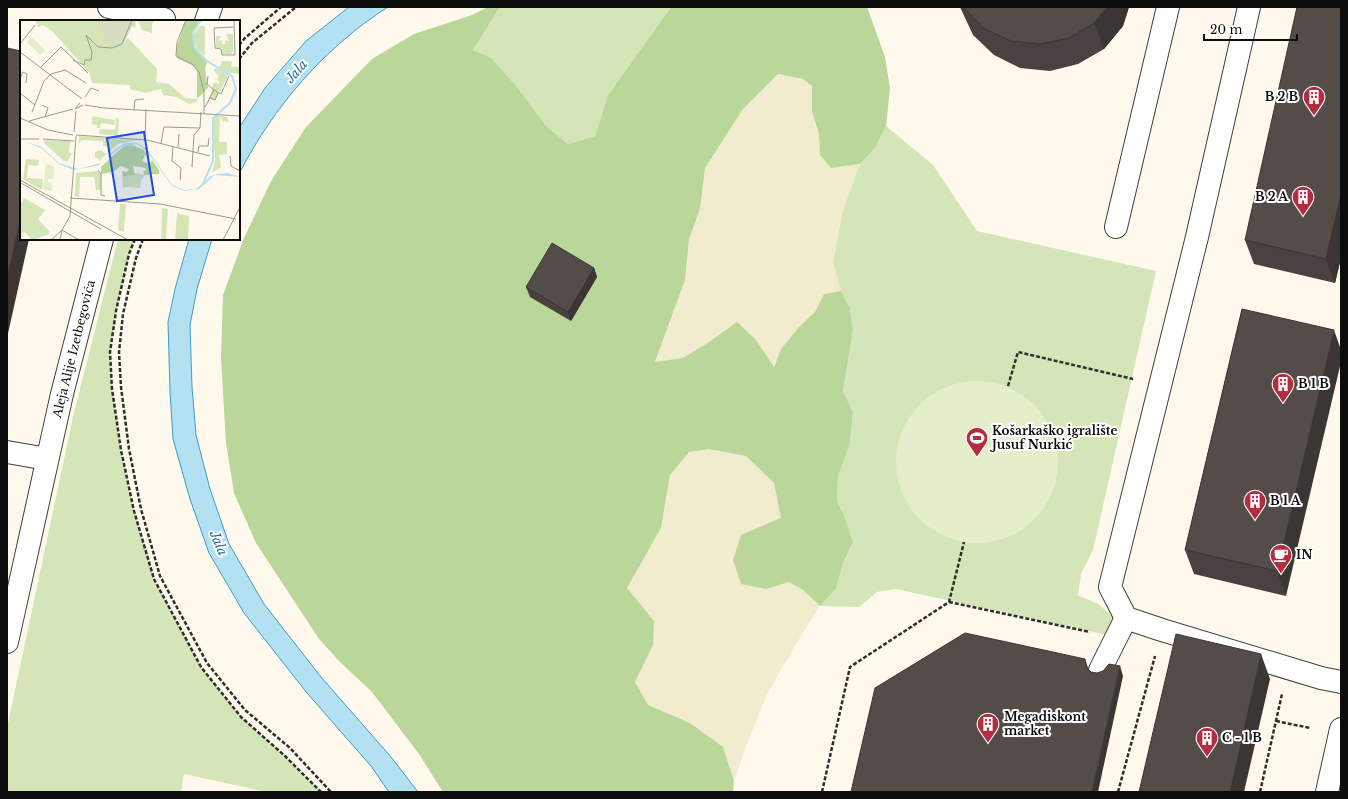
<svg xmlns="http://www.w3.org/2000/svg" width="1348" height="799" viewBox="0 0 1348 799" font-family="'Libre Baskerville',serif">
<rect width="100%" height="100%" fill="#fef9ec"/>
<g fill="#f2ecce">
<polygon points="778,74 803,79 812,86 812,112 819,134 820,155 831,168 860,164 843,210 833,262 841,291 824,294 815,312 799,327 781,349 773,367 756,340 709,342 683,358 655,363 685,280 689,239 700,209 705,168 743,109"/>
<polygon points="709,449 746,456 774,483 781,518 762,527 766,589 789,582 803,590 820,606 793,649 767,694 745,749 734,781 723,747 690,723 648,705 635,682 653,645 627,588 661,528 670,475 689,451"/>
</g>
<g fill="#d4e6b8">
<polygon points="500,7 671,7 608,95 595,136 568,144 546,126 521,92 473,50"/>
<polygon points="886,126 933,165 977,231 1156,271 1093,550 1081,574 1078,595 1098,604 1118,621 1122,638 896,589 877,592 859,607 820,606 836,589 843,563 853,542 844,515 837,501 838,477 850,443 853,412 843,391 853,331 850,308 841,291 833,262 843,210 860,164 875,148"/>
<polygon points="118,239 135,239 129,254 116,311 110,352 112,389 121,450 134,511 154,579 201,667 241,717 285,756 321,792 266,792 184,774 181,792 7,792 7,728 73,417"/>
</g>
<polygon fill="#bad699" points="488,7 500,7 473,50 491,58 521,92 546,126 568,144 595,136 608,95 671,7 867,7 885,57 890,88 886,126 875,148 860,164 831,168 820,155 819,134 812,112 812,86 803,79 778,74 743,109 705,168 700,209 689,239 685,280 655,362 683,358 709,342 737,322 756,340 774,367 781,349 799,327 815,312 824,294 841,291 850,308 853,331 843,391 853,412 850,443 838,477 837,501 844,515 853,542 843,563 836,589 820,606 803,590 789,582 766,589 741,584 733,560 741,535 781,518 774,483 746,456 709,449 689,452 670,475 661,528 627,588 654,621 653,645 635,682 648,705 690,723 723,747 734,781 733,792 443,792 419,754 372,692 339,661 319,639 256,543 234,493 226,443 221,358 223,295 244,238 271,181 306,127 372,59 414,34 472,15"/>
<circle fill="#e4eeca" cx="977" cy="462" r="81"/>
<g fill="#b4e1f2" stroke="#409cc5">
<path d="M 349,7 L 388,7 C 325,47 273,107 239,174 L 239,128 L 265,88 L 306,41 Z"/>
<polygon points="189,239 212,239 197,289 190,325 192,387 196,435 210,489 229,544 264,604 321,677 391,757 418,792 389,792 371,766 307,693 244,613 209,553 190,499 173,439 170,391 168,322 175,289"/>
</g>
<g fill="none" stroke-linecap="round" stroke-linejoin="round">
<g stroke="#3f3f3f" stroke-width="24">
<g id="minor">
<polyline points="109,7 164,19"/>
<polyline points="1249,7 1197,237 1110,587 1126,618 1162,630 1321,678 1341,682"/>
<polyline points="206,21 211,7"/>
<polyline points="1116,227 1168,7"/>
<polyline points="7,452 47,459"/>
<polyline points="7,642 62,394 102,239"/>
<polyline points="1100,670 1126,618"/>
<polyline points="1327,792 1341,729"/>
</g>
</g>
<g stroke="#2e2e2e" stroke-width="2.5" stroke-dasharray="4 2" stroke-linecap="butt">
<polyline points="239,45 245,38 281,7"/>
<polyline points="239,59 252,43 296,7"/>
<polyline points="135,239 129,254 116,311 110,352 112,389 121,450 134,511 154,579 201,667 241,717 285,756 321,792"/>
<polyline points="143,239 136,258 123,314 119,352 121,387 129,449 141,509 160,576 207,663 245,710 290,748 331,792"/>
<polyline points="1008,386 1018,352 1133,379"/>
<polyline points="949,602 1090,632"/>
<polyline points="1276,721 1310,728"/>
<polyline points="822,792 850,667 949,602 964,542"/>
<polyline points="1118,792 1155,656"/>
<polyline points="1260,792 1282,694"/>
</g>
<use href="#minor" stroke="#fff" stroke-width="22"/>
</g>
<g fill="#48413f">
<polygon points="960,7 1129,7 1123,26 1104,49 1078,64 1050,71 1020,68 994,55 973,35"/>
<polygon points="1341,7 1341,258 1335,283 1254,264 1245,240"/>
<polygon points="594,268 597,277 571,321 530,297 526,287"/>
<polygon points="1242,309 1286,596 1194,574 1185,550"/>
</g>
<g fill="#3b3533">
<polygon points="1107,7 1129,7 1123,26 1104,49 1094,23"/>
<polygon points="1341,194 1341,258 1335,283 1326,259"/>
<polygon points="21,216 21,239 29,239 7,338 7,279"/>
<polygon points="594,268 597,277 571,321 568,312"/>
<polygon points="1334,330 1341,350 1341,362 1286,596 1277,571"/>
<polygon points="1261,654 1270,679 1244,792 1230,792"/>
<polygon points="1085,659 1088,668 1089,677 1086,667"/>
<polygon points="1120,666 1123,676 1098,792 1092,792"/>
</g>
<g fill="#544c49" stroke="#3b3533">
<polygon points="963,7 1107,7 1094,23 1069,38 1040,44 1011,41 985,29"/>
<polygon points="1297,7 1341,7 1341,194 1326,259 1245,240"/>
<polygon points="7,48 21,51 21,216 7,279"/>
<polygon points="552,243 594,268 568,312 526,287"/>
<polygon points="1242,309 1334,330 1277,571 1185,550"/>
<polygon points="965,633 1085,659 1086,667 1091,672 1097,673 1103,671 1109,664 1120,666 1092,792 851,792 875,688"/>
<polygon points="1176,634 1261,654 1230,792 1139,792"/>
</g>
<defs>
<g id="building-pin" transform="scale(1.15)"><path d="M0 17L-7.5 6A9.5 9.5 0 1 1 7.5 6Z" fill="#b32d3f" stroke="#fff"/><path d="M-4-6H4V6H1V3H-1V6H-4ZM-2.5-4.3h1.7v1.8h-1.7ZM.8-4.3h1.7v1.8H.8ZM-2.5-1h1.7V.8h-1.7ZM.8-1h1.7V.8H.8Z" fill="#fff"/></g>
<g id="stadium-pin" transform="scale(1.15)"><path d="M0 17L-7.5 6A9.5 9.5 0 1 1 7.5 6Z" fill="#b32d3f" stroke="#fff"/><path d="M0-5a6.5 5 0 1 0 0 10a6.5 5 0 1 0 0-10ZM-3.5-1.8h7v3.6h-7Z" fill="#fff"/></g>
<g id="cafe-pin" transform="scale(1.15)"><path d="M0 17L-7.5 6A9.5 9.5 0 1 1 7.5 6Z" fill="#b32d3f" stroke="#fff"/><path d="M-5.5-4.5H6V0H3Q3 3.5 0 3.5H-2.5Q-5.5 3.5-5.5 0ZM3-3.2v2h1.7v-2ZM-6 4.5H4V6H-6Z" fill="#fff"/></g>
</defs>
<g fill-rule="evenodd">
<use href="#building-pin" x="1314" y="97"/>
<use href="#building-pin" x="1303" y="197"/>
<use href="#building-pin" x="1283" y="384"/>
<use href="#stadium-pin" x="977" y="438"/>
<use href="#building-pin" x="1255" y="501"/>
<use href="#cafe-pin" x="1281" y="555"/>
<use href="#building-pin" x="988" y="724"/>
<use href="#building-pin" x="1207" y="738"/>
</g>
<g text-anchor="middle" stroke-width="4" stroke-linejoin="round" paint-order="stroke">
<g font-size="12" font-weight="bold" fill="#0c0c0c" stroke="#fff" text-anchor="start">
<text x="1298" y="101" text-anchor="end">B 2 B</text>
<text x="1288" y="201" text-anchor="end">B 2 A</text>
<text x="1298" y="388">B 1 B</text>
<text x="992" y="435">Košarkaško igralište<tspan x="992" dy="14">Jusuf Nurkić</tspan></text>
<text x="1270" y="505">B 1 A</text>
<text x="1296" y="559">IN</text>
<text x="1004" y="721">Megadiskont<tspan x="1004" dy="14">market</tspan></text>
<text x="1222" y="742">C - 1 B</text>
</g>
<g font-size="12" fill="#0c0c0c" stroke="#fff">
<text transform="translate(74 349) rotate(-76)" y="4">Aleja Alije Izetbegovića</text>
</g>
<g font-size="13" font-style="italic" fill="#1d6c96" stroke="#fff">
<text transform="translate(296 71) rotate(-49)" y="5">Jala</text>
<text transform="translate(219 543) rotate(67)" y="5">Jala</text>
</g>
</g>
<g transform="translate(20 20)">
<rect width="220" height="220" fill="#fef9ec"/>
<path d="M 15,0 L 78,0 L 78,6 L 94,26 L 104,23 L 108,18 L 125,36 L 137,49 L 136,62 L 149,64 L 165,78 L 177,79 L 177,82 L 169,84 L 156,77 L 143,75 L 141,69 L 125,73 L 110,69 L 110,65 L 72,63 L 69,52 L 32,11 L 23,5 L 18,7 ZM 118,0 L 135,0 L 132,4 L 132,13 L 122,10 ZM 179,6 L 185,6 L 185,35 L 178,31 L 174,22 L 174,14 ZM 206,14 L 213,14 L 213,31 L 211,34 L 202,34 L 202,28 L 196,28 L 196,16 L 201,16 L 198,21 L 202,20 L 202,24 L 205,24 L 205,20 L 209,21 ZM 202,41 L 212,41 L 211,47 L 220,47 L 220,54 L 210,53 L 198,47 L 201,45 ZM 195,48 L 209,54 L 195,80 L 190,78 L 193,64 L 194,62 L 199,64 L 200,62 L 197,60 L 199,56 L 194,51 ZM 195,95 L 207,97 L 209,102 L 203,101 L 200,97 L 199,122 L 207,122 L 207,134 L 199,135 L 201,147 L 192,153 L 195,141 L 193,107 ZM 72,96 L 95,100 L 94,105 L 81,103 L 80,108 L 77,108 L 77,105 L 72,104 ZM 96,98 L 99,98 L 98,116 L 79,114 L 80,109 L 95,110 ZM 59,116 L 118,120 L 98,124 L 79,141 L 78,138 L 75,138 L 75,132 L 80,130 L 87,134 L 89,127 L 83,126 L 83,121 L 61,120 L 58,126 ZM 24,120 L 50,121 L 49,132 L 52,134 L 48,141 L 44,141 L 24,123 ZM 6,139 L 19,140 L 18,146 L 8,145 L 7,158 L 23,159 L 22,170 L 3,159 ZM 78,151 L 81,154 L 81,170 L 76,170 L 74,157 L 60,157 L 59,177 L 55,176 L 56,153 ZM 118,153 L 125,155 L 121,160 L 120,168 L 105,167 L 103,169 L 102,155 ZM 4,178 L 25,190 L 18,199 L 30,212 L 27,215 L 12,220 L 5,212 L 0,215 L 0,184 ZM 100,184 L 106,184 L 104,212 L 98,210 ZM 142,188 L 148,189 L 146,220 L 141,220 ZM 157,193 L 169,196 L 168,220 L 155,220 Z" fill="#d4e6b8"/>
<path d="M 166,0 L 181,0 L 173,12 L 173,24 L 187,41 L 185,49 L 188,68 L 177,79 L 177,51 L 174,46 L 157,38 L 156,28 ZM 112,125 L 124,130 L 128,136 L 125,135 L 122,141 L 129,144 L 132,140 L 139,150 L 139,154 L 125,155 L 123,152 L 126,150 L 125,148 L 113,146 L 115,155 L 103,156 L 102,151 L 107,152 L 109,149 L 101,146 L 93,152 L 81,154 L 81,147 L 97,132 L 103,127 Z" fill="#bad699"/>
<path d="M 78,0 L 116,0 L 115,8 L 112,6 L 104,23 L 94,26 L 89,24 L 78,6 Z" fill="#d7debf"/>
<path d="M 12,17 L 25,30 L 20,35 L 7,22 ZM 26,143 L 34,147 L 33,159 L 28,159 L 28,162 L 32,163 L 32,171 L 23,170 Z" fill="#e4eeca"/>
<path d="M 6,122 L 20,126 L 39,143 L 58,149 L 81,143 L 97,128 L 105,123 L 117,123 L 127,129 L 152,165 L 164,170 L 176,169 L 191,156 L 197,154 L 208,153 L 220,157 L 195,155 L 179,169 L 164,171 L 152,166 L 127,131 L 117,124 L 101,127 L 77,146 L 54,150 L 39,144 L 21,128 Z" fill="#b4e1f2"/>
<path fill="none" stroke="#b4e1f2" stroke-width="2" d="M 181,0 L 173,12 L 174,27 L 187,41 L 212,56 L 216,69 L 210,83 L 193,98 L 193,141 L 183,164"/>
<path fill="none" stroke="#9d9a92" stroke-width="1" d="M 166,0 L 157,22 L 156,36 L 172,44 L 179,52 L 184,72 L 184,94M 214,7 L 194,8 L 195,28 L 201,29 L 202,35 L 215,35 L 214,0M 0,24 L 15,5M 0,32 L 62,79M 53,40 L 64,45 L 65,40 L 71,40 L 72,32 L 66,15 L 78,27 L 92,28 L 102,24 L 112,0M 21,47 L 41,27 L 68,53M 188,56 L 187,64 L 194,70M 0,58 L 3,52 L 7,54 L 6,63M 0,73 L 15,85M 65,77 L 71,68 L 79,71M 190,78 L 195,80 L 198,73M 60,83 L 55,89 L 63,85M 22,85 L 28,88 L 25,97M 65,85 L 84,88 L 220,96M 185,87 L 194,70 L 201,74 L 209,56M 114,90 L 115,80 L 124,79M 12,92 L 24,61 L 31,54 L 45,50 L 66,63M 0,98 L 28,110 L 53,115M 9,101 L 53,89M 54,112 L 56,91M 56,115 L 127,120 L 190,136M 0,119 L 19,119M 23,119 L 54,121M 125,120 L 126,89M 141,123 L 144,107 L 180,108M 153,126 L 152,141 L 161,148 L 160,160M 158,127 L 159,114M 178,132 L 179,126 L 188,126 L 189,118M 210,136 L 211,146 L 220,151M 172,147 L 174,115 L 180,108 L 181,92M 78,150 L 81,154 L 81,175 L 85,176M 0,160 L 108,220M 1,163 L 81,209M 50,178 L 140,184 L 216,199M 31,220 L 42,210 L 59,220M 40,220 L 42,210 L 50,196 L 56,116M 203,220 L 220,187"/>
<path fill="#1d4ed8" fill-opacity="0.15" stroke="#1d4ed8" stroke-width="2" d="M 124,112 L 134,175 L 97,181 L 87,118 Z"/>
<rect width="220" height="220" fill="none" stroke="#0c0c0c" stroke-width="2"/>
</g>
<rect width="1348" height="799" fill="none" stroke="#0c0c0c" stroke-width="16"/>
<path d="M1204 34v6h93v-6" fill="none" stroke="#0c0c0c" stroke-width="2"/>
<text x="1210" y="34" font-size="12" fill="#0c0c0c" stroke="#ffffff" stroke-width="3" paint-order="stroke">20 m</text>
</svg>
